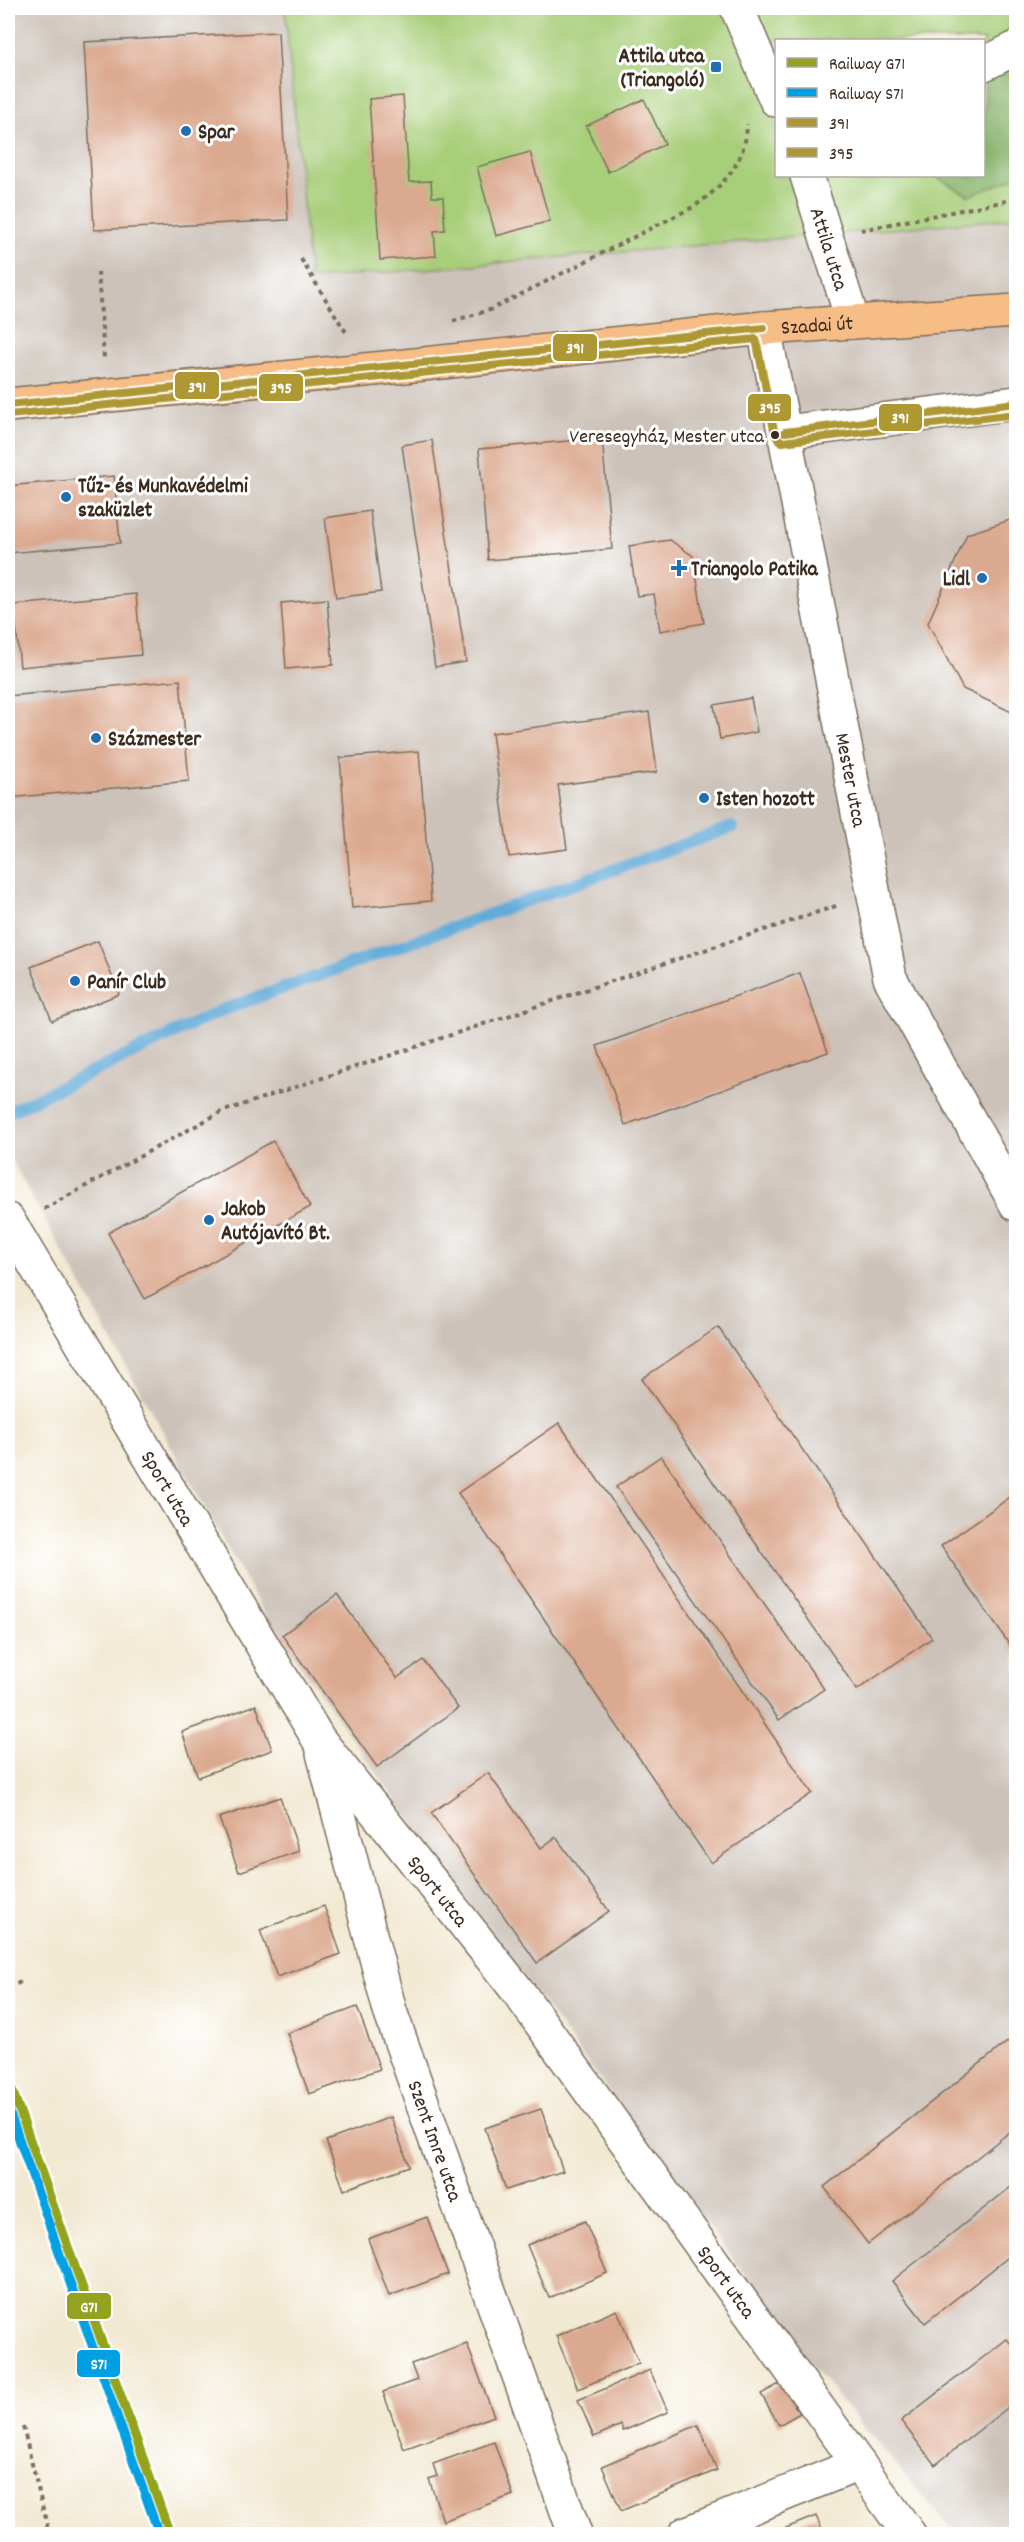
<svg xmlns="http://www.w3.org/2000/svg" width="1024" height="2542" viewBox="0 0 1024 2542" font-family="Dekko,sans-serif">
<rect width="100%" height="100%" fill="#fff"/>
<filter id="ink" filterUnits="userSpaceOnUse"><feTurbulence type="fractalNoise" baseFrequency=".0167" numOctaves="2"/><feDisplacementMap in="SourceGraphic" scale="12" xChannelSelector="R" yChannelSelector="G"/><feConvolveMatrix kernelMatrix="1 2 1 2 8 2 1 2 1" color-interpolation-filters="sRGB"/></filter>
<filter id="wash" filterUnits="userSpaceOnUse"><feTurbulence type="fractalNoise" baseFrequency=".008" numOctaves="4" result="noise"/><feDisplacementMap in="SourceGraphic" scale="24" xChannelSelector="R" yChannelSelector="G"/><feGaussianBlur stdDeviation="1.35" result="paint"/><feColorMatrix in="noise" values="0 0 0 0 0 0 0 0 0 0 0 0 0 0 0 0 0 1.4 0 .05"/><feComposite in="paint" operator="in"/></filter>
<g filter="url(#wash)">
<rect width="100%" height="100%" fill="#f2e9d3"/>
<polygon fill="#ccc2b9" points="8,8 285,8 310,279 1016,218 1016,2534 955,2534 812,2366 466,1899 266,1617 8,1154"/>
<path fill="#a7ce79" stroke="#717c4c" stroke-width="1.5" fill-rule="evenodd" d="M 285,8 L 1016,8 L 1016,218 L 310,279 ZM 776,40 L 984,40 L 984,176 L 776,176 Z"/>
<polygon fill="#85b169" stroke="#606e44" stroke-width="1.5" points="1016,62 1016,177 969,196 935,176 984,176 984,78"/>
<g fill="none" stroke-linecap="round" stroke-linejoin="round">
<polyline stroke="#62abd9" stroke-width="12" points="9,1112 220,1011 732,827"/>
</g>
<g id="blocks">
<g fill="#dba98f">
<polygon points="278,32 288,220 94,230 84,42"/>
<polygon points="403,96 409,182 431,181 432,197 443,197 445,230 434,231 436,256 380,260 369,99"/>
<polygon points="644,99 665,144 608,172 586,126"/>
<polygon points="530,152 550,221 496,236 477,167"/>
<polygon points="602,438 612,549 488,560 479,449"/>
<polygon points="432,440 466,662 435,667 402,445"/>
<polygon points="114,476 120,543 8,553 8,486"/>
<polygon points="370,511 381,592 336,598 325,518"/>
<polygon points="1016,518 1016,714 963,689 928,623 967,534"/>
<polygon points="670,540 693,556 704,623 660,631 654,594 637,596 629,546"/>
<polygon points="136,594 141,655 20,667 14,605"/>
<polygon points="327,599 333,665 286,669 281,603"/>
<polygon points="180,680 189,781 8,798 8,696"/>
<polygon points="751,698 757,732 720,739 714,705"/>
<polygon points="649,712 657,772 558,785 567,849 509,857 492,733"/>
<polygon points="419,751 431,901 352,908 340,758"/>
<polygon points="98,941 119,994 52,1021 31,967"/>
<polygon points="800,973 828,1052 625,1125 597,1046"/>
<polygon points="273,1141 310,1207 145,1299 108,1233"/>
<polygon points="718,1327 932,1638 857,1690 642,1379"/>
<polygon points="559,1423 812,1793 711,1863 458,1493"/>
<polygon points="661,1456 824,1689 779,1720 616,1487"/>
<polygon points="1016,1493 1016,1654 941,1546"/>
<polygon points="337,1595 397,1678 423,1660 458,1708 377,1767 282,1635"/>
<polygon points="256,1705 272,1750 198,1777 182,1732"/>
<polygon points="488,1773 541,1848 556,1837 609,1911 537,1963 431,1813"/>
<polygon points="280,1797 299,1851 239,1872 219,1818"/>
<polygon points="324,1906 341,1954 277,1977 260,1930"/>
<polygon points="357,2007 380,2069 309,2094 287,2033"/>
<polygon points="1016,2020 1016,2127 868,2244 824,2187 1016,2035 1009,2026"/>
<polygon points="541,2109 563,2171 506,2190 485,2128"/>
<polygon points="391,2117 409,2166 344,2190 326,2141"/>
<polygon points="1016,2183 1016,2251 925,2323 892,2281"/>
<polygon points="427,2217 448,2274 389,2296 368,2239"/>
<polygon points="585,2221 607,2273 549,2298 527,2245"/>
<polygon points="617,2310 639,2363 578,2389 556,2336"/>
<polygon points="1007,2339 1016,2350 1016,2401 935,2465 901,2421"/>
<polygon points="467,2344 494,2416 404,2449 383,2392 417,2380 411,2364"/>
<polygon points="650,2370 668,2412 623,2431 621,2425 594,2437 578,2400"/>
<polygon points="792,2377 804,2399 794,2405 800,2413 779,2425 761,2394"/>
<polygon points="698,2425 717,2470 621,2511 602,2466"/>
<polygon points="494,2442 513,2495 443,2521 429,2479 437,2476 433,2464"/>
<polygon points="816,2516 824,2534 771,2534"/>
</g>
</g>
</g>
<g filter="url(#ink)">
<use href="#blocks" fill-opacity="0" stroke="#7b6d5d" stroke-width="1.5"/>
<g fill="none" stroke-linecap="round" stroke-linejoin="round">
<g stroke="#7b6d5d" stroke-width="36">
<g id="minor">
<polyline points="737,8 776,100"/>
<polyline points="984,64 1016,48"/>
<path id="s1" d="M 807,176 L 853,322"/>
<path id="s2" d="M 764,328 L 890,978 L 1016,1204"/>
<polyline points="785,432 1016,403"/>
<path id="s3" d="M 8,1220 L 319,1740 L 517,1990 L 909,2534"/>
<path id="s4" d="M 323,1753 L 390,2011 L 575,2534"/>
<polyline points="685,2534 859,2464"/>
</g>
</g>
<g stroke="#7b6d5d" stroke-width="36">
<g id="major">
<path id="s5" d="M 8,405 L 395,367 L 764,328 L 1016,311"/>
</g>
</g>
<g stroke="#7b6d5d" stroke-width="4" stroke-dasharray="4.5 4.5" stroke-linecap="butt">
<polyline points="861,230 1016,199"/>
<polyline points="301,259 347,334"/>
<polyline points="98,272 104,358"/>
<path d="M 453,321 L 490,310 L 695,206 C 724,185 746,162 747,124"/>
<polyline points="44,1209 221,1112 839,905"/>
<polyline points="8,1987 21,1982"/>
<polyline points="23,2427 49,2534"/>
</g>
<use href="#minor" stroke="#fff" stroke-width="33"/>
<use href="#major" stroke="#f6be86" stroke-width="33"/>
<g stroke="#fff" stroke-width="12">
<g id="bus-1">
<polyline points="8,405 764,328"/>
<polyline points="785,432 1016,403"/>
</g>
</g>
<g stroke="#fff" stroke-width="12">
<polyline id="bus-2" points="9,415 756,339 775,435 782,442 1016,414"/>
</g>
<use href="#bus-1" stroke="#ae9834" stroke-width="8"/>
<use href="#bus-2" stroke="#ae9834" stroke-width="8"/>
<g stroke="#fff" stroke-width="14">
<polyline id="rail-1" points="8,2078 170,2534"/>
</g>
<g stroke="#fff" stroke-width="14">
<polyline id="rail-2" points="8,2108 159,2534"/>
</g>
<use href="#rail-1" stroke="#93a31f" stroke-width="9"/>
<use href="#rail-2" stroke="#00a0e3" stroke-width="9"/>
</g>
</g>
<g fill="#1f6fb2" stroke="#fff" stroke-width="2">
<rect x="710" y="61" width="12" height="12" rx="3"/>
<circle cx="186" cy="131" r="6"/>
<circle cx="66" cy="497" r="6"/>
<path d="M676 559h6v6h6v6h-6v6h-6v-6h-6v-6h6z"/>
<circle cx="982" cy="578" r="6"/>
<circle cx="96" cy="738" r="6"/>
<circle cx="704" cy="798" r="6"/>
<circle cx="75" cy="981" r="6"/>
<circle cx="209" cy="1220" r="6"/>
</g>
<circle fill="#3b2a1e" stroke="#fff" stroke-width="2" cx="775" cy="435" r="5"/>
<g text-anchor="middle" stroke-width="6" stroke-linejoin="round" paint-order="stroke">
<g font-size="20" fill="#3b2a1e" stroke="#fff" text-anchor="end">
<text x="764" y="442">Veresegyház, Mester utca</text>
</g>
<g font-size="21" font-weight="bold" fill="#3b2a1e" stroke="#fff" text-anchor="start">
<text x="704" y="62" text-anchor="end">Attila utca<tspan x="704" dy="24">(Triangoló)</tspan></text>
<text x="198" y="138">Spar</text>
<text x="78" y="492">Tűz- és Munkavédelmi<tspan x="78" dy="24">szaküzlet</tspan></text>
<text x="691" y="575">Triangolo Patika</text>
<text x="970" y="585" text-anchor="end">Lidl</text>
<text x="108" y="745">Százmester</text>
<text x="716" y="805">Isten hozott</text>
<text x="87" y="988">Panír Club</text>
<text x="221" y="1215">Jakob<tspan x="221" dy="24">Autójavító Bt.</tspan></text>
</g>
<g font-size="21" fill="#3b2a1e" stroke="#fff">
<text dy="7" stroke="none"><textPath href="#s1" startOffset="76">Attila utca</textPath></text>
<text dy="7" stroke="none"><textPath href="#s5" startOffset="813">Szadai út</textPath></text>
<text dy="7" stroke="none"><textPath href="#s2" startOffset="460">Mester utca</textPath></text>
<text dy="7" stroke="none"><textPath href="#s3" startOffset="312">Sport utca</textPath></text>
<text dy="7" stroke="none"><textPath href="#s3" startOffset="798">Sport utca</textPath></text>
<text dy="7" stroke="none"><textPath href="#s4" startOffset="404">Szent Imre utca</textPath></text>
<text dy="7" stroke="none"><textPath href="#s3" startOffset="1284">Sport utca</textPath></text>
</g>
</g>
<g stroke="#fff" stroke-width="2">
<rect x="552" y="333" width="46" height="29" rx="6" fill="#ae9834"/>
<rect x="174" y="371" width="46" height="29" rx="6" fill="#ae9834"/>
<rect x="258" y="373" width="46" height="29" rx="6" fill="#ae9834"/>
<rect x="747" y="393" width="45" height="29" rx="6" fill="#ae9834"/>
<rect x="878" y="403" width="45" height="29" rx="6" fill="#ae9834"/>
<rect x="66" y="2292" width="46" height="28" rx="6" fill="#93a31f"/>
<rect x="76" y="2349" width="45" height="29" rx="6" fill="#00a0e3"/>
</g>
<g font-size="16" text-anchor="middle" font-weight="bold" fill="#fff">
<text x="575" y="353">391</text>
<text x="197" y="392">391</text>
<text x="281" y="393">395</text>
<text x="770" y="413">395</text>
<text x="900" y="423">391</text>
<text x="89" y="2312">G71</text>
<text x="99" y="2369">S71</text>
</g>
<rect width="1024" height="2542" fill="none" stroke="#fff" stroke-width="30"/>
<rect x="775" y="39" width="210" height="138" fill="#ffffff" stroke="#b1aaa5" stroke-width="1.5"/>
<rect x="787" y="58" width="30" height="9" fill="#93a31f" stroke="#b1aaa5" stroke-width="1.5"/>
<text x="829" y="69" font-size="18" fill="#3b2a1e">Railway G71</text>
<rect x="787" y="88" width="30" height="9" fill="#00a0e3" stroke="#b1aaa5" stroke-width="1.5"/>
<text x="829" y="99" font-size="18" fill="#3b2a1e">Railway S71</text>
<rect x="787" y="118" width="30" height="9" fill="#ae9834" stroke="#b1aaa5" stroke-width="1.5"/>
<text x="829" y="129" font-size="18" fill="#3b2a1e">391</text>
<rect x="787" y="148" width="30" height="9" fill="#ae9834" stroke="#b1aaa5" stroke-width="1.5"/>
<text x="829" y="159" font-size="18" fill="#3b2a1e">395</text>
</svg>
